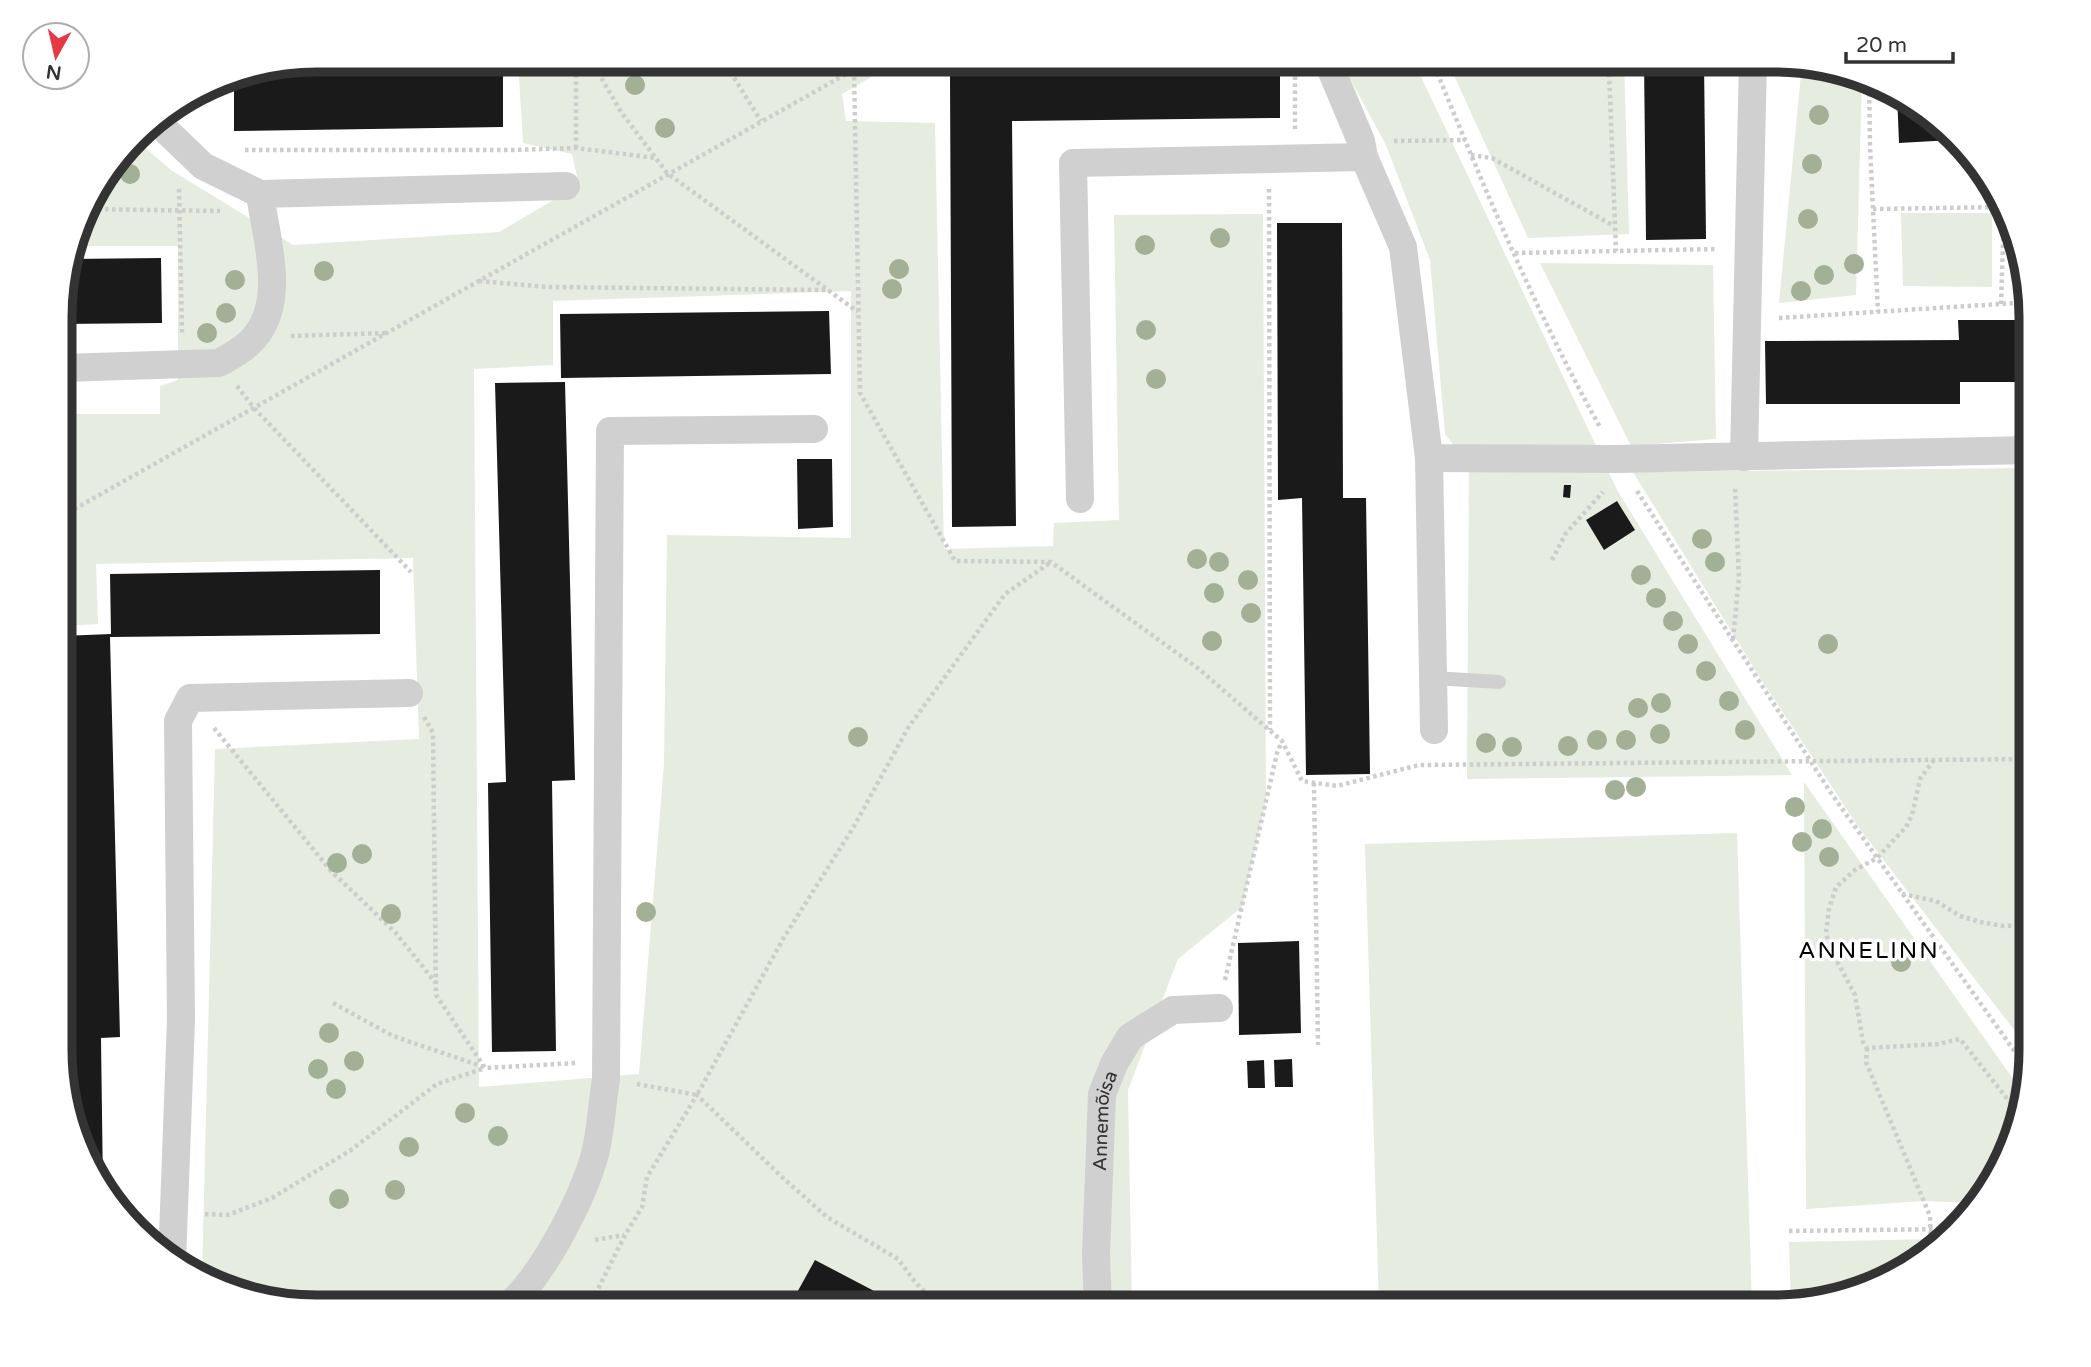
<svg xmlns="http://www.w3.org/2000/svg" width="2091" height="1367" viewBox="0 0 2091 1367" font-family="'Varela Round',sans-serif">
<rect width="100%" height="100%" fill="#fff"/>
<g fill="#e6ecdf" fill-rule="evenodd">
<path d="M 518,60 L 901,60 L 842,94 L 846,121 L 935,123 L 944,549 L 1053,546 L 1054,523 L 1119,520 L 1114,215 L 1263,214 L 1266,800 L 1242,907 L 1178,959 L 1128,1090 L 1132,1307 L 316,1307 L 234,1294 L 202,1278 L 215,749 L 419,739 L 413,558 L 96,564 L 98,624 L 62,626 L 62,414 L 160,414 L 160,386 L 178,380 L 178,246 L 73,246 L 86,202 L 135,139 L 171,170 L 293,245 L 499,232 L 579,185 L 572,154 L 523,143 ZM 851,291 L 851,538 L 667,535 L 664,763 L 639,1074 L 479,1087 L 474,369 L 553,365 L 553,301 Z"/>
<polygon points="1340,60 1413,60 1617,490 1792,775 1467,779 1469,464 1445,434 1430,260 1386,145"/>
<polygon points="1447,60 1624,60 1629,234 1528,238"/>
<polygon points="1802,64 1862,75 1856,295 1779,303"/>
<polygon points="1901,213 1992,213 1992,287 1903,286"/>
<polygon points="1540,263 1713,265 1716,439 1631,446"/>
<polygon points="2031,468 2031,1052 1859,828 1757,673 1633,472"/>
<path d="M 1804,782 L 2025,1096 C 2019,1129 2004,1179 1978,1203 L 1923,1201 L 1806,1209 Z"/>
<polygon points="1737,833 1752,1307 1379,1307 1365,844"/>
<polygon points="1939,1239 1903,1273 1791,1307 1789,1242"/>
</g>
<g fill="#1a1a1a">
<polygon points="1280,60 1280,118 1012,121 1016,526 952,527 950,76 963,61"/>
<polygon points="1644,60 1704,60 1706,239 1646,240"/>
<polygon points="503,63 503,127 234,131 234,76 279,67"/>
<polygon points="1897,93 1918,103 1952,140 1899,143"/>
<polygon points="1277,223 1342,223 1343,498 1366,498 1370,774 1306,775 1302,498 1278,500"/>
<polygon points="161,258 162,323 62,324 62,283 69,259"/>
<polygon points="829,311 831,374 561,378 560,314"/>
<polygon points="1958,320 2031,320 2031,382 1960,382 1960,404 1766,404 1765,341 1959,340"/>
<polygon points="565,382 575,780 552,781 556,1051 492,1052 488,783 506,782 495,383"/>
<polygon points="797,459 832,459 833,527 798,529"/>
<polygon points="1564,485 1571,485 1570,498 1563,497"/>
<polygon points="1617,501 1635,530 1604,550 1586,520"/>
<polygon points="380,570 380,634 110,637 120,1037 101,1038 103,1189 94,1179 62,1084 62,636 111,634 110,574"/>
<polygon points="1299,941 1301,1033 1239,1035 1238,943"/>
<polygon points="1292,1059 1293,1087 1275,1087 1274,1060"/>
<polygon points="1264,1060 1265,1088 1248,1088 1247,1061"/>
<polygon points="815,1260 876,1292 868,1307 789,1307"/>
</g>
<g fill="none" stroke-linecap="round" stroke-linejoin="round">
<g stroke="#cdcdcd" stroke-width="4.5" stroke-dasharray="3.5 3.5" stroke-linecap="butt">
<polyline points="591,60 621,112 667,173 858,312"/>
<polyline points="723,60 761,121"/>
<path d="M 1432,60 C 1483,185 1535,311 1601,429"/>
<polyline points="1611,60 1609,70 1616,251"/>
<polyline points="854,70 860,393 955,561 1051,562 1199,669 1282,741 1302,781 1337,786 1419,765 2031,759"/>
<polyline points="1869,79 1870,147 1878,312"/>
<polyline points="1295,129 1295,71"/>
<polyline points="1394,141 1465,140"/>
<polyline points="576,148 576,75 591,62"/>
<polyline points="245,150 511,150 576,148 656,158"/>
<polyline points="1471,155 1492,158 1614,226"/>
<polyline points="179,189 182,334"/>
<polyline points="1269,189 1270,730"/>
<polyline points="84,209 220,211"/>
<polyline points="1873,209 2003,207"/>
<polyline points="1515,253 1717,249"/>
<polyline points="479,281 547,287 827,290"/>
<polyline points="2001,304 2004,211"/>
<polyline points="1779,318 2031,302"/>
<polyline points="291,336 387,333"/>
<polyline points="237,386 254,408 411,572"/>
<polyline points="1637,491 1831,793 2030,1073"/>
<polyline points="62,516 871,60"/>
<polyline points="1552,560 1566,533 1603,492"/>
<polyline points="1733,639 1739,578 1735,487"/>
<polyline points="424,717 433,733 436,995 485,1068 577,1063"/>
<polyline points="214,728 331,871 395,932 435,982"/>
<polyline points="1934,760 1920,779 1912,815 1906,827 1877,858 1855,870 1836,887 1829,909 1826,933 1830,948 1855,995 1863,1042 1867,1048 1938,1044 1960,1039 2021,1116"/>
<polyline points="1314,783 1318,1045"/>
<polyline points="1902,894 1936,901 1960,916 1980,922 2003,926 2031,925"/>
<polyline points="1225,980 1277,753 1282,741"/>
<polyline points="333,1003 393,1036 484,1067"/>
<polyline points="1867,1048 1866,1062 1930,1216 1931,1247"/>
<polyline points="637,1084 697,1095 783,939 853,828 908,728 1005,594 1051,562"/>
<polyline points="205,1214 228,1215 272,1198 351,1150 437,1084 485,1068"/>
<polyline points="1789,1231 1950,1229"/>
<polyline points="595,1240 624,1235"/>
<polyline points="589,1307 625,1235 642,1207 647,1177 697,1095 783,1178 827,1217 898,1259 915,1282 940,1307"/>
</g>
<polyline stroke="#d0d0d0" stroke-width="14" points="1433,678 1499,682"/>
<g stroke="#d0d0d0" stroke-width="28">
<polyline points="1327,60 1361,141 1364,157"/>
<polyline points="154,119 203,166 260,194"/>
<path d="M 62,368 L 219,363 C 231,356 245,349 254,338 C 287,300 266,239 260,194 L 566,186"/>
<polyline points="1744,457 1753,60"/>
<polyline points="1429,458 1434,730"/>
<polyline points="1080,499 1073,163 1364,157 1403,247 1429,458 1618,459 2031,450"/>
<polyline points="172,1263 181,1020 178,721 190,698 409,693"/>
<path d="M 507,1307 C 543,1276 582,1200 595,1154 C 601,1130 602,1103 606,1079 L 610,431 L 814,429"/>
<path id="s1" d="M 1098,1307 L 1096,1254 L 1102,1094 L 1114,1064 L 1130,1037 L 1173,1010 L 1219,1008"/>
</g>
</g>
<g fill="#a2b095">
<circle cx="635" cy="85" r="10"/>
<circle cx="1819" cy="115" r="10"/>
<circle cx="665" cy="128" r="10"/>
<circle cx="1812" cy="164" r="10"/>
<circle cx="130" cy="174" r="10"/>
<circle cx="1808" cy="219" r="10"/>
<circle cx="1220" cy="238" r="10"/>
<circle cx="1145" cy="245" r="10"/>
<circle cx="1854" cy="264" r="10"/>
<circle cx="899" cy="269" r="10"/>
<circle cx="324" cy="271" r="10"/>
<circle cx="1824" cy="275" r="10"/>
<circle cx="235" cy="280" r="10"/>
<circle cx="892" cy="289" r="10"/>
<circle cx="1801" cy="291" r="10"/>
<circle cx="226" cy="313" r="10"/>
<circle cx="1146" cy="330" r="10"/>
<circle cx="207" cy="333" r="10"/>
<circle cx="1156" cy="379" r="10"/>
<circle cx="1702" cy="539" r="10"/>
<circle cx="1197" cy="559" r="10"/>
<circle cx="1219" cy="562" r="10"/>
<circle cx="1715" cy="562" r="10"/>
<circle cx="1641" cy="575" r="10"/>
<circle cx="1248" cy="580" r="10"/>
<circle cx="1214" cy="593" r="10"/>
<circle cx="1656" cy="598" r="10"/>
<circle cx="1251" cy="613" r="10"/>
<circle cx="1673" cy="621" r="10"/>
<circle cx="1212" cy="641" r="10"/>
<circle cx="1688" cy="644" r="10"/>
<circle cx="1828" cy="644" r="10"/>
<circle cx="1706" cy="671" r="10"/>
<circle cx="1729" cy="701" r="10"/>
<circle cx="1661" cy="703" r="10"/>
<circle cx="1638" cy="708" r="10"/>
<circle cx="1745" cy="730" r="10"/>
<circle cx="1660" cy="734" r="10"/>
<circle cx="858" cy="737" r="10"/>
<circle cx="1597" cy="740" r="10"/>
<circle cx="1626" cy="740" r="10"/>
<circle cx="1486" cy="743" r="10"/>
<circle cx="1568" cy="746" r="10"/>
<circle cx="1512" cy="747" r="10"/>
<circle cx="1636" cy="787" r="10"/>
<circle cx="1615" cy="790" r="10"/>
<circle cx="1795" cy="807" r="10"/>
<circle cx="1822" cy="829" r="10"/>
<circle cx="1802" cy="842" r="10"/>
<circle cx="362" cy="854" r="10"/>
<circle cx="1829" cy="857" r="10"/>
<circle cx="337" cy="863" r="10"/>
<circle cx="646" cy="912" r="10"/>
<circle cx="391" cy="914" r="10"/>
<circle cx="1901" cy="962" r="10"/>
<circle cx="329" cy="1033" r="10"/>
<circle cx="354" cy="1061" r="10"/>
<circle cx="318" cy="1069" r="10"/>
<circle cx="336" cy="1089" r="10"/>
<circle cx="465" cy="1113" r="10"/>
<circle cx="498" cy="1136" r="10"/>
<circle cx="409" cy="1147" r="10"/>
<circle cx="395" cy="1190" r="10"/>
<circle cx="339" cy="1199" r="10"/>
</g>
<g text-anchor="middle" stroke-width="7" stroke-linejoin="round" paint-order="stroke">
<g font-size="19" fill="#333" stroke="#fff">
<text dy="7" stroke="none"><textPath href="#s1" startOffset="187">Annemõisa</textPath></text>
</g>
<g font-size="23" letter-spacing="2" fill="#000" stroke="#fff">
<text x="1869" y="958">ANNELINN</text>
</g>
</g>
<path d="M0 0H2091V1367H0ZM317 72H1774A245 245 0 0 1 2019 317V1050A245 245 0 0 1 1774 1295H317A245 245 0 0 1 72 1050V317A245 245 0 0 1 317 72Z" fill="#fff" fill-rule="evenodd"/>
<path fill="none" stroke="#333" stroke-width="9" d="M317 72H1774A245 245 0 0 1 2019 317V1050A245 245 0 0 1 1774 1295H317A245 245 0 0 1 72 1050V317A245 245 0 0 1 317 72Z"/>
<g transform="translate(56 56) rotate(188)"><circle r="33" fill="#ffffff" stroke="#adadad" stroke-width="2"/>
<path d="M0-5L12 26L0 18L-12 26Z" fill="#e63946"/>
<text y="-10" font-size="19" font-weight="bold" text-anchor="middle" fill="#333333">N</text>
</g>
<path d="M1846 52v10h107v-10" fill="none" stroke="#333333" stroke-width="3.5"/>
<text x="1856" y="52" font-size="21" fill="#333333" stroke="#ffffff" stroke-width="5" paint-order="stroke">20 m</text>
</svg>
